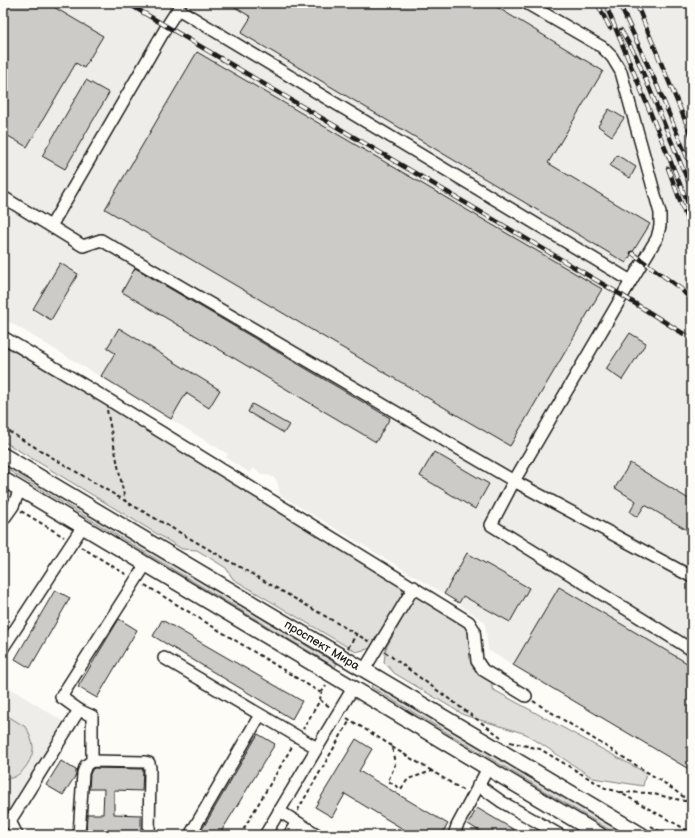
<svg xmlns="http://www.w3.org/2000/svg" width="695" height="838" viewBox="0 0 695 838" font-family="'Balsamiq Sans',sans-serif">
<rect width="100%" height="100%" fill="#fdfcf7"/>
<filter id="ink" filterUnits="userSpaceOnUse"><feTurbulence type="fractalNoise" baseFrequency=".025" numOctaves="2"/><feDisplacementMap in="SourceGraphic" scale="8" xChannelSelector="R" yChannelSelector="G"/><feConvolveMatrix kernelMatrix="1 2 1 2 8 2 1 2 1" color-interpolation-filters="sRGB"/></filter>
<g filter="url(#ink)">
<g fill="#eeede9">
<polygon points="3,3 692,3 692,771 488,650 485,622 444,594 280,495 277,481 273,477 268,475 263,475 253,468 250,473 226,458 228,454 3,318"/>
<polygon points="3,684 64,722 3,822"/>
</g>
<g fill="#e0dfdb" stroke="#7e7e7c">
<polygon points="3,345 402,579 403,602 371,648 356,652 233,579 226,568 197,550 182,549 3,441"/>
<polygon points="3,462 337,664 335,667 3,467"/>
<polygon points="423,596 470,625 477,670 492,680 492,689 646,773 643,786 593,778 526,734 464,715 394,673 384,662 386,648 414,597"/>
<polygon points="373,683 626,835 618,835 371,687"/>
<path d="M 3,713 L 27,728 C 29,734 34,744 33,750 C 31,763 18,782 3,778 Z"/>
</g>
<g fill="#cccbc8" stroke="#1c1c1c">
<polygon points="3,3 47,3 103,36 84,68 76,63 27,147 3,133"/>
<polygon points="228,3 490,3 603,71 548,163 650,224 626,263 241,33 251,17"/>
<polygon points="197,52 602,289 510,446 105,209"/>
<polygon points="86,80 109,93 65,169 42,156"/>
<polygon points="609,109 624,118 612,136 598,126"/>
<polygon points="617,155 636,167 630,178 610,166"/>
<polygon points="60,263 78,274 51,320 33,309"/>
<polygon points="135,268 390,418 376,442 122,292"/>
<polygon points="119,328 220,390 209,408 186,393 171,419 101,376 115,353 107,348"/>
<polygon points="630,333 646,343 622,380 606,369"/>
<polygon points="252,404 289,425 284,433 248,412"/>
<polygon points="434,452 489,484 475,509 420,476"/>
<polygon points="630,463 692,501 692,533 645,505 637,517 630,512 636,501 615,488"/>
<polygon points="467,553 529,588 510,622 463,596 459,603 444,594"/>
<polygon points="559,587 692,666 692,771 513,665"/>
<polygon points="55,590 70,598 30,668 15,659"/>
<polygon points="119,619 137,630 97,698 78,687"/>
<polygon points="162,620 302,701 292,719 153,636"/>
<polygon points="258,734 275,744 219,835 204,835 200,833"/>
<polygon points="356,739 372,749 359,771 448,824 441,835 413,835 345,794 332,817 315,807"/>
<polygon points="61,761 76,770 76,775 63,795 46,785"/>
<polygon points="94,768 143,769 142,791 114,790 114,814 141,815 141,835 86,833 87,814 103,814 104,789 89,789 90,774 92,770"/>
<polygon points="477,808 523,835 486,835 468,824"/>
</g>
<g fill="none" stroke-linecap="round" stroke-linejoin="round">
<g stroke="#1c1c1c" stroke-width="14">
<g id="minor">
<polyline points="526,3 602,47 612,57 621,72 660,213 660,226 657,238 631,281"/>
<polyline points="3,197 83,246 101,240 514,481 491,525 692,650"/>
<polyline points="51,226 167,26 178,9 631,281 514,481 692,577"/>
<polyline points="3,337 104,397 469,622 474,630 477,661 483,670 526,696"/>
<polyline points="3,520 13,506 20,489"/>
<polyline points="3,648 83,526"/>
<polyline points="164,658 317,748"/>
<polyline points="364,670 414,587"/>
<polyline points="79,710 92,716 92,761"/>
<polyline points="478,785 502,802 560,835"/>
<polyline points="279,811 318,835"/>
<polyline points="17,835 10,821 79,710 61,697 146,564"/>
<polyline points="79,835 83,773 86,765 92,761 145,762 149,763 150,768 149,835"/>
<polyline points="190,835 260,715"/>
<polyline points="265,835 353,688"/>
<polyline points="289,835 297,822"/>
<polyline points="454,835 457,826 488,768"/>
</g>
</g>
<g stroke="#1c1c1c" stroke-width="17">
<g id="major">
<polyline points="3,455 642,835"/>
<polyline points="3,479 600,835"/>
</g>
</g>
<g stroke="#1c1c1c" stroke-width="2" stroke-dasharray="4 3" stroke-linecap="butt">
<polyline points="107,410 125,501"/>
<polyline points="3,428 125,501 370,642"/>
<polyline points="21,511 64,537"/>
<polyline points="81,547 127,575"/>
<polyline points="145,585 321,693 320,700 303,729"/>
<polyline points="348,648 356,635"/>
<polyline points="385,652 501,737"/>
<polyline points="321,693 326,686"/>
<polyline points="320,700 330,707"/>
<polyline points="533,701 663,782 692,803"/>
<polyline points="347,718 392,746 395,765 388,781 401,789 408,779 432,771 464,791"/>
<polyline points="510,742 540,749 605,788 619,792 692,833"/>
<polyline points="392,747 432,771"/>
<polyline points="620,792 649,793 689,802"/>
<polyline points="298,811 299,808 350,720"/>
<polyline points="651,826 665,835"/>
<polyline points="240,835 293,745"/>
</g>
<use href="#minor" stroke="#fdfcf7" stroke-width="11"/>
<use href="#major" stroke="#fdfcf7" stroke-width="14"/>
<g stroke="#1c1c1c" stroke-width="4.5">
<g id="rail">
<polyline points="127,3 623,296 692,339"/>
<polyline points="597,3 610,28"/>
<polyline points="605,3 692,213"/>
<polyline points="619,3 656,83 692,169"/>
<polyline points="636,3 692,137"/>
<polyline points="621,30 636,56 692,191"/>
<polyline points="668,168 692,233"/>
<polyline points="632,253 681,289 692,301"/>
</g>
</g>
<use href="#rail" stroke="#fdfcf7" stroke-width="3" stroke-dasharray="9" stroke-linecap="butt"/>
</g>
</g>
<g text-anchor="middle" stroke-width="3" stroke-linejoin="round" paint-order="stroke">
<g font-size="12" fill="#1c1c1c" stroke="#fdfcf7">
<text transform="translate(322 645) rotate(31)" y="4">проспект Мира</text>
</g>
</g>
<rect width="695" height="838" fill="none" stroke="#fdfcf7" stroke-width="16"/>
<rect x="8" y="8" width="679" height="822" fill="none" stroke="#1c1c1c" stroke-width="1.5" filter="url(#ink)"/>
</svg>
